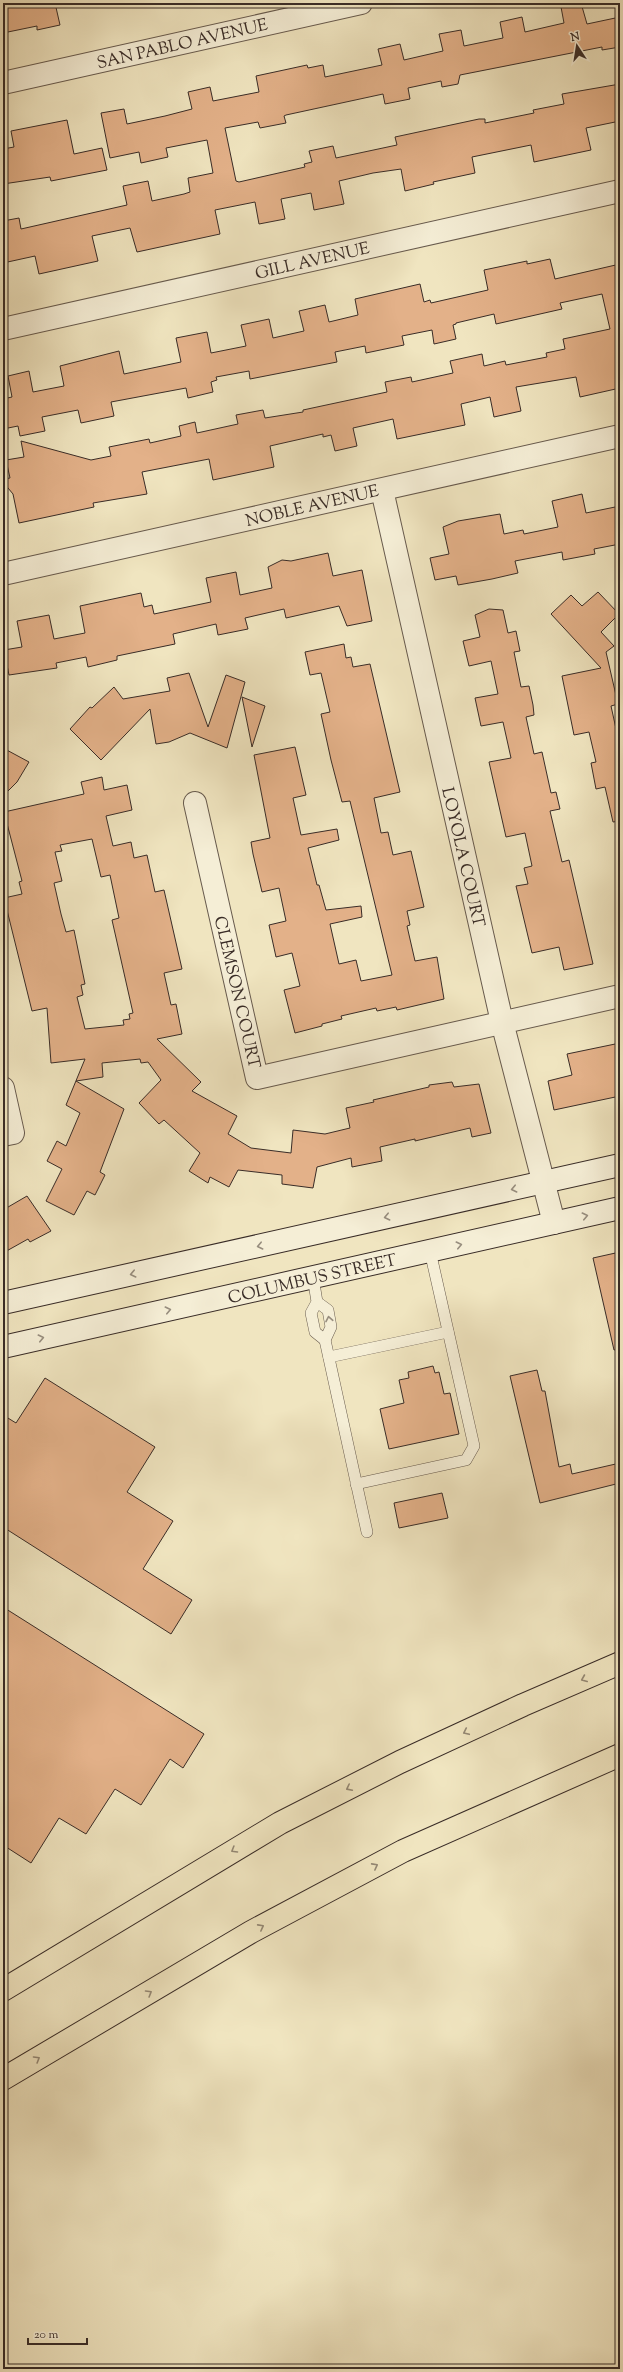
<svg xmlns="http://www.w3.org/2000/svg" width="623" height="2372" viewBox="0 0 623 2372" font-family="'Sorts Mill Goudy',serif">
<rect width="100%" height="100%" fill="#f0e5c0"/>
<filter id="stains"><feTurbulence type="fractalNoise" baseFrequency=".005" numOctaves="4"/><feColorMatrix values="0 0 0 0 .2 0 0 0 0 .09 0 0 0 0 .02 0 0 0 .5 -.17"/></filter>
<radialGradient id="worn" r=".72"><stop offset=".6" stop-color="#630" stop-opacity="0"/><stop offset="1" stop-color="#630" stop-opacity=".3"/></radialGradient>
<g fill="#e3b189" stroke="#392c27" fill-rule="evenodd">
<polygon points="3,3 55,3 60,25 37,30 37,26 3,33"/>
<polygon points="581,3 587,24 620,17 620,47 602,50 602,47 460,75 458,84 442,87 441,81 408,88 410,99 385,104 383,94 286,115 284,116 286,123 260,128 258,122 225,128 236,181 239,182 305,167 304,164 312,162 309,151 333,146 336,158 397,145 395,137 479,119 485,119 485,123 534,113 533,110 564,104 562,94 620,84 620,121 586,128 591,150 534,162 531,145 472,157 475,173 433,182 434,184 405,191 401,169 373,173 339,181 344,204 314,210 311,193 281,199 285,219 259,224 255,202 215,210 220,234 137,252 130,228 92,236 98,261 39,274 35,256 3,263 3,221 19,218 21,229 127,205 123,186 148,181 152,201 184,194 190,192 188,178 213,173 207,140 166,148 168,157 141,163 139,152 110,158 101,113 124,109 127,124 165,116 192,109 188,92 210,87 213,101 259,92 256,76 284,70 307,65 308,68 323,65 325,77 382,65 378,49 400,44 404,60 443,51 439,34 461,30 464,46 503,38 500,22 522,17 525,32 564,23 561,7"/>
<polygon points="67,120 74,154 102,148 107,170 51,181 50,177 3,184 3,149 14,147 11,131"/>
<polygon points="550,259 555,279 620,264 620,388 580,397 576,377 516,387 521,411 494,417 490,397 461,404 465,425 397,439 393,419 353,428 357,446 335,451 331,435 323,437 323,434 270,446 274,467 213,480 209,459 142,472 147,494 93,503 94,507 19,523 13,494 3,482 3,479 10,478 6,460 24,457 21,441 91,460 111,456 109,447 149,439 150,443 181,436 179,426 195,422 197,433 238,424 236,415 263,410 265,418 303,412 303,410 387,392 385,382 411,377 412,382 453,373 450,361 482,354 484,366 505,361 506,365 547,357 546,353 565,349 563,339 610,329 602,294 560,303 562,309 496,324 494,314 456,323 456,324 453,325 456,339 434,344 432,330 402,336 404,345 366,353 365,346 335,352 337,362 250,379 249,371 216,377 217,380 211,382 213,392 188,398 186,388 111,402 114,416 81,423 78,410 42,417 45,431 20,436 18,426 3,429 3,399 12,397 8,376 29,371 33,392 64,386 60,366 119,351 124,374 181,362 176,338 207,332 211,353 246,346 241,325 269,319 273,338 304,331 299,311 325,305 329,322 358,315 355,299 420,284 424,302 430,300 431,303 488,290 484,270 527,261 527,264"/>
<polygon points="582,494 586,513 620,506 620,544 594,549 595,554 563,560 562,552 515,561 518,573 492,579 458,585 456,576 435,580 430,558 449,554 443,527 458,521 500,514 504,534 523,530 524,534 558,527 552,501"/>
<polygon points="328,553 333,576 362,570 372,621 347,626 339,606 286,618 284,609 245,618 248,629 218,635 216,624 173,634 175,644 117,656 117,660 88,667 86,657 56,663 57,668 9,675 4,650 22,647 17,621 49,615 54,639 85,633 80,606 141,593 144,607 152,605 154,614 211,602 206,578 236,572 240,595 272,588 268,567 282,560 291,561"/>
<polygon points="598,592 619,614 601,632 614,646 606,652 618,704 611,706 620,747 620,821 613,822 605,787 596,789 591,763 596,762 589,732 574,735 562,676 601,668 551,614 571,595 582,606"/>
<polygon points="489,609 503,610 508,633 516,631 520,651 514,652 521,687 529,686 533,705 534,715 526,717 534,754 542,752 551,793 556,792 560,809 550,811 562,862 569,860 593,964 564,970 559,947 532,953 516,886 528,884 524,868 532,866 525,833 506,837 489,762 511,758 503,722 481,726 475,698 498,694 491,661 469,666 463,641 480,637 475,615"/>
<polygon points="344,644 346,658 351,657 353,667 370,664 400,792 374,798 381,833 388,832 393,855 411,851 424,907 407,911 410,925 407,926 415,961 437,957 444,999 397,1010 396,1007 377,1011 376,1008 341,1016 342,1019 322,1024 322,1026 295,1033 284,990 300,986 292,953 276,957 269,925 286,921 279,888 262,892 253,854 251,842 270,838 254,755 295,747 306,795 293,798 301,835 337,829 339,840 308,848 317,885 319,885 326,910 361,906 362,917 330,924 339,964 356,960 361,981 392,975 350,801 342,802 331,760 321,714 330,712 321,673 310,675 305,652"/>
<polygon points="189,673 208,727 226,675 245,682 227,748 190,733 169,742 156,744 150,709 101,760 70,729 90,707 92,708 114,687 123,699 170,691 167,678"/>
<polygon points="242,697 265,706 252,747"/>
<polygon points="3,748 29,762 17,782 3,796"/>
<path d="M 102,777 L 104,790 L 127,785 L 132,810 L 106,816 L 113,846 L 131,842 L 134,858 L 147,855 L 155,892 L 164,890 L 182,969 L 164,973 L 171,1005 L 176,1004 L 182,1034 L 157,1039 L 201,1082 L 192,1091 L 237,1116 L 228,1134 L 251,1148 L 291,1153 L 293,1130 L 325,1134 L 350,1128 L 346,1108 L 374,1102 L 373,1100 L 429,1087 L 429,1085 L 452,1082 L 454,1087 L 479,1084 L 491,1133 L 472,1137 L 470,1128 L 415,1141 L 415,1139 L 380,1147 L 382,1161 L 352,1167 L 351,1158 L 317,1167 L 313,1188 L 282,1184 L 282,1175 L 238,1170 L 229,1187 L 210,1177 L 208,1183 L 189,1171 L 200,1153 L 164,1120 L 159,1124 L 139,1103 L 161,1080 L 148,1062 L 141,1063 L 140,1059 L 102,1063 L 103,1077 L 76,1081 L 124,1109 L 100,1172 L 105,1175 L 95,1195 L 87,1191 L 74,1215 L 46,1201 L 62,1169 L 47,1161 L 57,1141 L 66,1146 L 80,1113 L 66,1105 L 85,1059 L 51,1063 L 47,1008 L 32,1011 L 4,898 L 22,894 L 19,882 L 22,881 L 4,812 L 84,794 L 81,782 ZM 92,839 L 101,877 L 110,875 L 119,918 L 112,920 L 133,1013 L 129,1014 L 130,1019 L 123,1020 L 124,1025 L 85,1029 L 77,997 L 83,995 L 81,985 L 85,984 L 74,930 L 66,932 L 61,914 L 54,883 L 62,881 L 55,852 L 62,851 L 60,845 Z"/>
<polygon points="620,1043 620,1096 554,1110 548,1081 572,1075 567,1054"/>
<polygon points="27,1196 51,1231 30,1242 28,1239 3,1253 3,1210"/>
<polygon points="620,1252 620,1349 614,1350 593,1258"/>
<polygon points="433,1366 435,1373 439,1372 444,1394 450,1393 459,1434 389,1449 380,1409 404,1403 399,1380 409,1378 408,1372"/>
<polygon points="537,1370 542,1391 545,1391 559,1467 570,1464 572,1474 620,1463 620,1483 540,1503 510,1376"/>
<polygon points="45,1378 155,1447 127,1492 173,1521 143,1569 192,1600 171,1634 3,1527 3,1415 16,1423"/>
<polygon points="442,1493 448,1518 399,1528 394,1503"/>
<polygon points="3,1607 204,1734 183,1768 170,1759 141,1805 115,1789 86,1834 59,1818 31,1863 3,1845"/>
</g>
<g fill="none" stroke-linecap="round" stroke-linejoin="round">
<g stroke="#675a4d" stroke-width="12">
<g id="service">
<polyline points="313,1277 317,1302 311,1313 315,1332 325,1340 331,1327 328,1310 317,1302"/>
<polyline points="325,1340 367,1532"/>
<polyline points="329,1357 448,1332"/>
<polyline points="356,1484 466,1460 474,1446 430,1251"/>
</g>
</g>
<g stroke="#675a4d" stroke-width="24">
<g id="minor">
<polyline points="3,83 361,3"/>
<polyline points="3,329 620,191"/>
<polyline points="382,490 502,1022 554,1223"/>
<polyline points="3,574 620,436"/>
<polyline points="195,803 257,1078 620,996"/>
<polyline points="3,1088 13,1133 3,1135"/>
</g>
</g>
<g stroke="#392c27" stroke-width="24">
<g id="secondary">
<polyline points="3,1303 620,1165"/>
<polyline points="3,1347 620,1208"/>
</g>
</g>
<g stroke="#392c27" stroke-width="24">
<g id="motorway">
<polyline points="3,1990 280,1823 400,1762 523,1705 620,1663"/>
<polyline points="3,2079 251,1932 403,1851 620,1755"/>
</g>
</g>
<use href="#service" stroke="#f5eed6" stroke-width="11"/>
<use href="#minor" stroke="#f5eed6" stroke-width="22"/>
<use href="#secondary" stroke="#f5eed6" stroke-width="22"/>
<use href="#motorway" stroke="#f0e5c0" stroke-width="22"/>
</g>
<defs><path id="oneway-chevron" d="M-2-3.5L2.5 0L-2 3.5" fill="none" stroke-width="1.6" stroke-linecap="round" stroke-linejoin="round"/></defs>
<g stroke="#978d7e">
<use href="#oneway-chevron" transform="translate(514 1189) rotate(167)"/>
<use href="#oneway-chevron" transform="translate(585 1216) rotate(-13)"/>
<use href="#oneway-chevron" transform="translate(387 1217) rotate(167)"/>
<use href="#oneway-chevron" transform="translate(459 1245) rotate(-13)"/>
<use href="#oneway-chevron" transform="translate(260 1246) rotate(167)"/>
<use href="#oneway-chevron" transform="translate(133 1274) rotate(167)"/>
<use href="#oneway-chevron" transform="translate(168 1310) rotate(-13)"/>
<use href="#oneway-chevron" transform="translate(329 1319) rotate(-101)"/>
<use href="#oneway-chevron" transform="translate(41 1338) rotate(-13)"/>
</g>
<g stroke="#948874">
<use href="#oneway-chevron" transform="translate(584 1679) rotate(157)"/>
<use href="#oneway-chevron" transform="translate(466 1732) rotate(155)"/>
<use href="#oneway-chevron" transform="translate(349 1788) rotate(153)"/>
<use href="#oneway-chevron" transform="translate(234 1850) rotate(149)"/>
<use href="#oneway-chevron" transform="translate(375 1866) rotate(-28)"/>
<use href="#oneway-chevron" transform="translate(261 1927) rotate(-28)"/>
<use href="#oneway-chevron" transform="translate(149 1993) rotate(-31)"/>
<use href="#oneway-chevron" transform="translate(37 2059) rotate(-31)"/>
</g>
<g text-anchor="middle" stroke-width="4" stroke-linejoin="round" paint-order="stroke">
<g font-size="17" fill="#392c27" stroke="#f5eed6">
<text transform="translate(182 43) rotate(-13)" y="6">SAN PABLO AVENUE</text>
<text transform="translate(312 260) rotate(-13)" y="6">GILL AVENUE</text>
<text transform="translate(312 505) rotate(-13)" y="6">NOBLE AVENUE</text>
<text transform="translate(464 857) rotate(77)" y="6">LOYOLA COURT</text>
<text transform="translate(238 992) rotate(77)" y="6">CLEMSON COURT</text>
<text transform="translate(312 1278) rotate(-13)" y="6">COLUMBUS STREET</text>
</g>
</g>
<rect width="623" height="2372" fill="none" stroke="#f0e5c0" stroke-width="16"/>
<rect x="4" y="4" width="615" height="2364" fill="none" stroke="#392c27" stroke-width="2"/>
<rect x="8" y="8" width="607" height="2356" fill="none" stroke="#392c27"/>
<g transform="translate(577 46) rotate(348)" stroke="#f5eed6" stroke-width="3" paint-order="stroke">
<path d="M0-3L7 15L0 10L-7 15Z" fill="#392c27"/>
<text y="-6" font-size="11" font-weight="bold" text-anchor="middle" fill="#392c27">N</text>
</g>
<path d="M28 2338v6h59v-6" fill="none" stroke="#392c27" stroke-width="2"/>
<text x="34" y="2338" font-size="12" fill="#392c27" stroke="#f5eed6" stroke-width="3" paint-order="stroke">20 m</text>
<rect width="100%" height="100%" filter="url(#stains)"/>
<rect width="100%" height="100%" fill="url(#worn)"/>
</svg>
